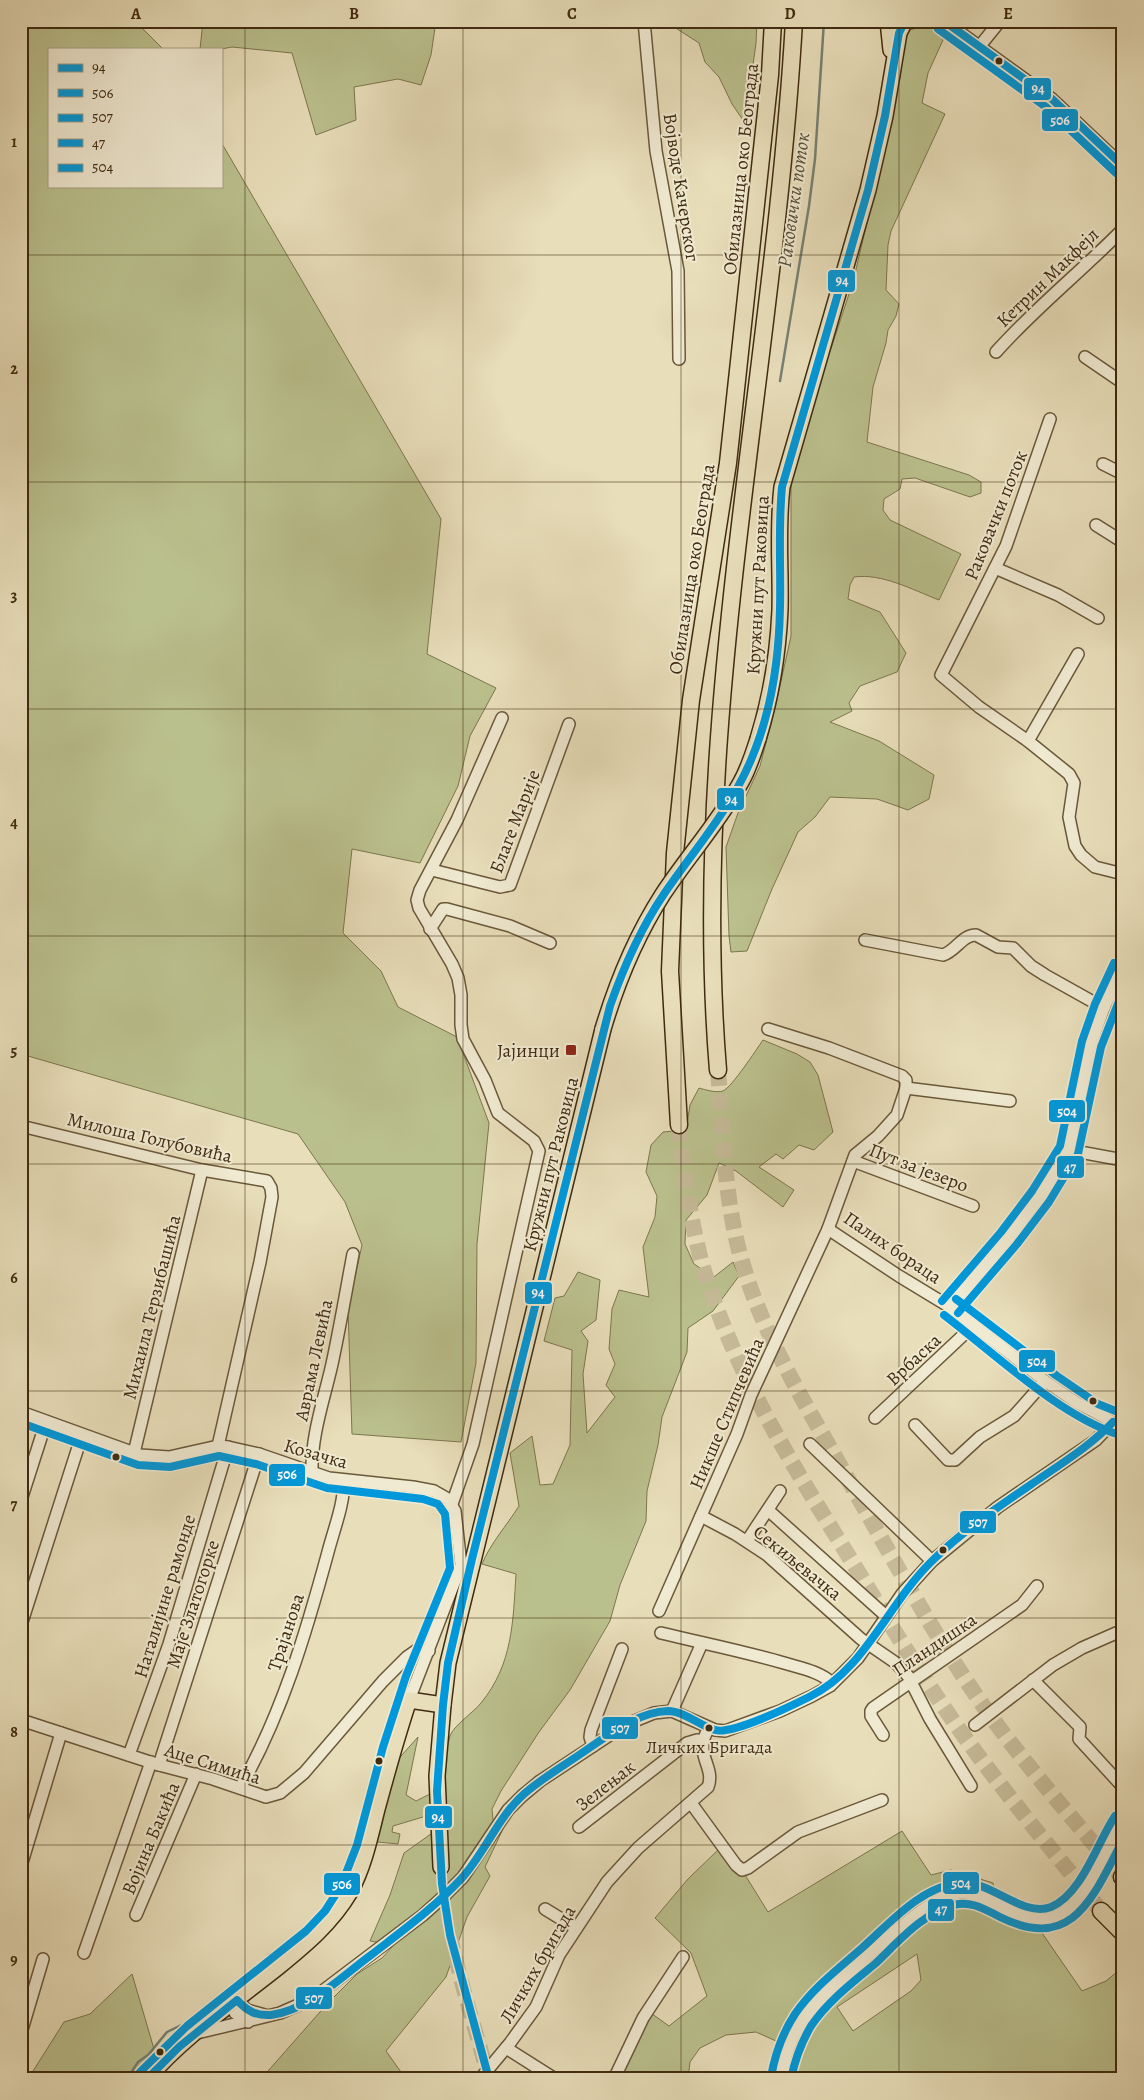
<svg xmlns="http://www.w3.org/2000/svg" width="1144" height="2100" viewBox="0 0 1144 2100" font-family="Alegreya,serif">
<rect width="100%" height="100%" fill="#e8deba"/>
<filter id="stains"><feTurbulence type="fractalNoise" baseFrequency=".004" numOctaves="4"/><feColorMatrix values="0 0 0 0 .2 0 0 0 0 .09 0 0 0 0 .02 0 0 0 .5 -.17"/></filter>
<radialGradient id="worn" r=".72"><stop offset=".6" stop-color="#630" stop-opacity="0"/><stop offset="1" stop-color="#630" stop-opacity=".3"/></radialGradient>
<g fill="#bac08d" stroke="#7d764e" fill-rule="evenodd">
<polygon points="21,21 135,21 163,49 49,49 49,186 221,186 221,142 441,519 427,654 496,688 470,736 458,786 420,863 352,849 343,933 381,971 398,1007 457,1037 489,1123 477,1244 476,1363 461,1442 352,1434 348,1308 362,1245 345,1202 298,1134 21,1054"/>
<polygon points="203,21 356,23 360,21 436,21 431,55 421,85 398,79 354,87 356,120 316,135 292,53 232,47 221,49 200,49"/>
<polygon points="671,21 757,21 756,43 745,123 732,104 719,77 705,62 699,43 671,25"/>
<path d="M 929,24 L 937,27 L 943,33 L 943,40 L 928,73 L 922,103 L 945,114 L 891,231 L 888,245 L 886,290 L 899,304 L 896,316 L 888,330 L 886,343 L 873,387 L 867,442 L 969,475 L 981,482 L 981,493 L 970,497 L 915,478 L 902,479 L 900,489 L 884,499 L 883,510 L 890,520 L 961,554 L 939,600 C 913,590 882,573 854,577 L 850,585 L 848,599 L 880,612 L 906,653 L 897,672 L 860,686 L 849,703 L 852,711 L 830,722 L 879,741 L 934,775 L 929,799 L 908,810 L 877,799 L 830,797 L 815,817 L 798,832 L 772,889 L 747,951 L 731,952 L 729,936 L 726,847 L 738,813 L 760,766 L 776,704 L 791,636 L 791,475 L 797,451 L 853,282 L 890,125 L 895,83 L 900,78 L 905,39 L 910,30 Z"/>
<path d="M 763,1040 L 797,1054 L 810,1062 L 818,1075 L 833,1132 L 814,1150 L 799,1145 L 783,1159 L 776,1154 L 759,1167 L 794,1190 L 783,1207 L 736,1171 L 719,1163 L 707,1195 L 686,1220 L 685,1244 L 694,1264 L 714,1277 L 733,1262 L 739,1276 L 713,1311 L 688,1328 L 687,1352 L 662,1417 L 658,1445 L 647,1491 L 646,1521 L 620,1585 L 610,1621 L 570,1690 L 539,1732 L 501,1791 L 492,1809 L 493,1820 L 503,1829 L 485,1867 L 490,1876 L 467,1917 L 446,1977 L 386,2051 L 406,2079 L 261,2079 L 327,2004 L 357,1974 L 382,1958 L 394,1945 L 370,1941 L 390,1895 L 404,1853 L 445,1824 C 445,1795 442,1764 450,1736 C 453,1726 474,1712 481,1703 C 513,1664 513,1621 516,1574 L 482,1564 C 490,1544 507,1525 519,1506 L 510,1453 L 532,1436 L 540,1485 L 553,1484 L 570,1445 L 572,1350 L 544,1341 L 555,1298 L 564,1296 L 578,1272 L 600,1280 L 596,1320 L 581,1331 L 588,1341 L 583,1374 L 587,1433 L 615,1397 L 606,1385 L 615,1364 L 609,1349 L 612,1309 L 619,1290 L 649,1297 L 643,1247 L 655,1217 L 657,1196 L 646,1172 L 651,1145 L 663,1132 L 686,1130 L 690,1105 L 699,1088 C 706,1090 716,1093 723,1091 C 732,1087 756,1050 763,1040 Z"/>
<polygon points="418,1737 406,1795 416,1801 434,1792 433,1814 393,1826 392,1832 400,1834 398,1844 378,1842 376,1835 393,1765"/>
<path d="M 902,1831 L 931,1875 L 951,1870 L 993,1883 L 997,1906 L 1031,1917 L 1082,1991 L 1106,1981 L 1123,1967 L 1123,2079 L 781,2079 L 796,2030 L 776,2041 L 756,2032 L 726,2035 L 700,2048 L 690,2062 L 688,2079 L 630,2078 L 618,2072 L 648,2011 L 669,2026 L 707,1996 L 691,1953 L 655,1918 L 688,1879 L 722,1846 L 742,1870 L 768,1912 ZM 917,1954 L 921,1980 L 911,1991 L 853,2031 L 837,2007 Z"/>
<polygon points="132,1974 154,2049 133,2079 28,2079 64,2022 90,2014"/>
</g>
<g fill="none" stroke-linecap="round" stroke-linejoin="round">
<g stroke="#768175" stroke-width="2.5">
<polyline points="780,381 809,206 815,159 824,21"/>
<polyline points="353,1849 363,1808"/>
<polyline points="127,2079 138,2062 148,2055 167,2032 204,2014 230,1990 248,1977 270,1954"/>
</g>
<path stroke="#c6ba98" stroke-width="15" stroke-dasharray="15 8" stroke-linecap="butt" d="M 441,1867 C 445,1939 470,2009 489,2079"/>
<g stroke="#c6ba98" stroke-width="16" stroke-dasharray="16 8" stroke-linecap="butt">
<path d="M 718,1070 C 723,1132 724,1197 741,1258 C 762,1334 806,1405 845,1474 C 889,1551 931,1631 982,1704 C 1025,1765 1074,1820 1122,1877"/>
<path d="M 679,1125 C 683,1171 690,1218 702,1264 C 733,1370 793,1466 851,1560 C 887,1619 923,1679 964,1736 C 1007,1796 1055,1853 1101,1911"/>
</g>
<g stroke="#6a583a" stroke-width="14">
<g id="minor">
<polyline points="644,21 656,151 678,271 679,359"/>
<polyline points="944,21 1052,99 1123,166"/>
<polyline points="979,47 1000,21"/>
<path d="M 996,352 C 1035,308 1082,271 1123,229"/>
<polyline points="1085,357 1123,383"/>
<polyline points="1050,419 1006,546 941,675 979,707 1028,741 1069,774 1074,783 1069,817 1075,846 1081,855 1095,867 1123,874"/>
<polyline points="1103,464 1123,474"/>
<polyline points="1096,525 1123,542"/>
<polyline points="995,568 1058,595 1098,618"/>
<polyline points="1028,741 1078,654"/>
<polyline points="432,870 500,887 510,885 569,724"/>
<polyline points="430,929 443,909 447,909 510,926 550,943"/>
<path d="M 865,940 L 943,955 C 956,951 962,935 976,935 L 998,947 L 1013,948 L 1031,966 L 1045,975 L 1104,1008"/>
<polyline points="906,1088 1010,1101"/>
<polyline points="21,1126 202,1170 267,1181 271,1188 272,1197 260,1262 218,1446"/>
<polyline points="1069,1150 1123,1160"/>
<polyline points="853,1161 973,1206"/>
<polyline points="828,1229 899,1276 950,1307 1045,1381 1077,1403 1113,1422 1123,1425"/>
<polyline points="950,1307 1009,1238 1040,1197 1069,1150 1091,1044 1104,1008 1123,967"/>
<polyline points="21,1412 140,1455 169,1457 218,1446 228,1447 259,1454 329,1478 413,1487 434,1491 448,1499 455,1511 461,1565 409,1700"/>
<polyline points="875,1418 974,1325"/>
<polyline points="915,1425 948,1460 955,1460 980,1437 1014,1416 1045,1381"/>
<polyline points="810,1444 932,1561"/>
<polyline points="134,1453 202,1170"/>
<path d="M 312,1473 C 311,1435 324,1400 332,1364 C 340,1327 346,1291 353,1254"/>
<polyline points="21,1500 46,1422"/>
<polyline points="452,1504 473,1444 539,1151 534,1141 498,1113 485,1080 463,1039 461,1025 461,995 458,978 452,964 419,908 417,900 420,890 457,820 502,718"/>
<polyline points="768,1510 886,1616"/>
<polyline points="701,1516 735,1534 767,1555 861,1639 896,1663 908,1676 930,1719 971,1786"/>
<polyline points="747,1541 780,1491"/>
<polyline points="659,1611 737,1434 751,1395 828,1229 855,1155 878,1136 897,1115 906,1088 906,1080 902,1076 829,1048 768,1029"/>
<polyline points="21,1625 82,1435"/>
<path d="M 661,1633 C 702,1643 743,1651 784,1663 C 800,1668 819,1671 832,1683"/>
<polyline points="1033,1680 1080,1727 1079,1739 1123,1787"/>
<polyline points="672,1711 702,1643"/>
<polyline points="21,1720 159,1765 213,1779 266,1797 280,1793 304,1773 383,1681 407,1657 417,1650 429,1651"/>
<polyline points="975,1725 1053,1665 1082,1648 1123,1630"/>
<polyline points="883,1735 871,1716 871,1711 873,1708 1022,1605 1037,1586"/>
<polyline points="593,1746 590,1737 591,1730 622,1649"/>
<polyline points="129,1755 169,1644 228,1447"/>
<polyline points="159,1765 259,1454"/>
<path d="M 240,1788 C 282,1714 306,1633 328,1552 C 334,1529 344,1504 344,1481"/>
<polyline points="691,1803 736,1865 742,1870 748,1868 798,1832 882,1800"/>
<polyline points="579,1827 687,1743 697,1740 702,1741"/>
<polyline points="21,1866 61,1733"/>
<polyline points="545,1909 576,1928"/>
<polyline points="136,1915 196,1774"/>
<polyline points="84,1953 151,1762"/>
<polyline points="237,2000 247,2010 265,2015"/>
<polyline points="233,2003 235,2013 248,2022"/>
<polyline points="21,2033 43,1959"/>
<polyline points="197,2033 280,2013 312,1999 423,1915 442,1898 463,1877 508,1810 522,1796 540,1781 625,1725 654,1713 672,1711 715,1730 725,1731 780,1711 812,1696 830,1686 858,1658 902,1594 932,1561 998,1507 1096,1440 1113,1422"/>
<polyline points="506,2048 555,2079"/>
<path d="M 480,2079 L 510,2043 L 536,2007 L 559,1955 L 607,1882 L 638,1848 L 708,1787 C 716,1766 692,1754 709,1728"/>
<polyline points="614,2079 643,2018 683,1957"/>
<path d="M 781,2079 C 784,2061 788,2044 798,2029 C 803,2020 809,2012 816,2004 C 831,1986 851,1971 869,1955 C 891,1936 932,1893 963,1893 C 992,1893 1025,1931 1056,1916 C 1094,1897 1100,1852 1123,1821"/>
</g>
</g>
<g stroke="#402b10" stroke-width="18">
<g id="major">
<polyline points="888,21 891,50"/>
<path d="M 758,739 C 771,697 778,655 780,610 C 781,569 777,528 782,487 L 868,190 L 885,116 L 899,33 L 905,21"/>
<polyline points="441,1867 437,1776 443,1705 448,1663 603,1029"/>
<path d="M 147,2079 C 184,2036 233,2003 277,1968 C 305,1945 331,1924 350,1892 C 364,1866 370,1837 377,1809 C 387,1772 397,1736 409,1700 L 443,1705"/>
</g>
</g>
<g stroke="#402b10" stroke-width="19">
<g id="highway">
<path d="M 718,1070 C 689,718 774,371 794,21"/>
<polyline points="679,1125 670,971 675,853 691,700 728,463 770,75 773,21"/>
<polyline points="1122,1877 1123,1878"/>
<polyline points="1101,1911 1123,1933"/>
</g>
</g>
<use href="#minor" stroke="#f0ead2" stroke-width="11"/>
<use href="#major" stroke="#e8deba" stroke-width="15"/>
<use href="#highway" stroke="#e8deba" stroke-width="16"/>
<g stroke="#402b10" stroke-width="18" stroke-linecap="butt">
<path id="major-bridge" d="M 603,1029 C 617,982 636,936 663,894 C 688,856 719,822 741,782 C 749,768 753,754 758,739"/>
</g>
<use href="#major-bridge" stroke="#e8deba" stroke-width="15"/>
<g stroke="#f0ead2" stroke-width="11">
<g id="bus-1">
<polyline points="944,21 1052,99 1123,166"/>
<path d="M 489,2079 L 450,1935 L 442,1884 L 437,1791 L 443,1705 L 448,1663 L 472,1559 L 610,1006 C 624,966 641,928 664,894 C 694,850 730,810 751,760 C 771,713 779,660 780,608 C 781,568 778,528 782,487 L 868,190 L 885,116 L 899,33 L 905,21"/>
</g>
</g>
<g stroke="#f0ead2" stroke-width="11">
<g id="bus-2">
<polyline points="938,29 1046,107 1116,173"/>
<polyline points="21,1423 138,1465 170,1467 219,1456 256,1464 327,1488 423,1499 438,1504 445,1514 450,1568 406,1676 383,1747 357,1845 341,1886 325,1911 306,1931 187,2026 140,2072"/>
</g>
</g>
<g stroke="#f0ead2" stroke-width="11">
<path id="bus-3" d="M 147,2079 L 179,2047 L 237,2000 C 247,2011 256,2016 271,2015 C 309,2010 341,1977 371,1955 C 402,1931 434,1908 461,1879 C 485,1853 497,1818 524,1794 C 541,1779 560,1768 579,1755 C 605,1738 635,1712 668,1711 C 684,1711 700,1726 715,1730 C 732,1735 791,1706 809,1697 C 864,1671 888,1604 931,1562 C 964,1529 1004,1503 1042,1477 C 1067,1460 1092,1444 1113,1422"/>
</g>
<g stroke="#f0ead2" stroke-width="11">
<g id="bus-4">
<polyline points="958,1313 1017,1244 1049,1202 1078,1154 1101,1047 1123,991"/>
<path d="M 944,1315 C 994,1353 1061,1417 1120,1435"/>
<path d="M 791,2079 C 795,2059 801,2043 811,2026 C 828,2001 853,1982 876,1963 C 898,1942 924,1912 954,1905 C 971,1900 986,1910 1000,1917 C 1074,1954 1094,1894 1123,1840"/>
</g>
</g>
<g stroke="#f0ead2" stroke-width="11">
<g id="bus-5">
<polyline points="956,1299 1057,1376 1098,1404 1123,1414"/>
<polyline points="942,1301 1001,1232 1032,1191 1060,1146 1082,1041 1095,1004 1114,963"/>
<path d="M 771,2077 C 775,2054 782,2034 795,2014 C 813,1988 838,1969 862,1948 C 890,1923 922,1885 962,1883 C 992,1881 1023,1918 1051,1907 C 1082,1894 1097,1843 1115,1816"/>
</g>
</g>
<use href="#bus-1" stroke="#0098da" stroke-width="8"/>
<use href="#bus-2" stroke="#0098da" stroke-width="8"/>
<use href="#bus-3" stroke="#0098da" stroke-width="8"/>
<use href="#bus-4" stroke="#0098da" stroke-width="8"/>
<use href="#bus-5" stroke="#0098da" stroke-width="8"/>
</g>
<path fill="none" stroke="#402b10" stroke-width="1" stroke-opacity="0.55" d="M 245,21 L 245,2079M 463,21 L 463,2079M 681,21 L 681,2079M 899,21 L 899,2079M 21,255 L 1123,255M 21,482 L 1123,482M 21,709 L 1123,709M 21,936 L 1123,936M 21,1164 L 1123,1164M 21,1391 L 1123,1391M 21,1618 L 1123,1618M 21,1845 L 1123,1845"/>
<g fill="#402b10" stroke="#f0ead2" stroke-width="2">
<circle cx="999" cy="61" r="4.5"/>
<circle cx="1093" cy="1401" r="4.5"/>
<circle cx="116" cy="1457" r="4.5"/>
<circle cx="943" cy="1550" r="4.5"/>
<circle cx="709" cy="1728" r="4.5"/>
<circle cx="379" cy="1761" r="4.5"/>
<circle cx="160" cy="2052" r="4.5"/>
</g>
<rect fill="#8f2418" stroke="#f0ead2" stroke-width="2" x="565" y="1044" width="12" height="12" rx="2.5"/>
<g text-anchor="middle" stroke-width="4" stroke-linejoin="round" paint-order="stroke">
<g font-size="18" fill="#402b10" stroke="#f0ead2">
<text x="709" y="1753">Личких Бригада</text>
</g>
<g font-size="19" fill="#402b10" stroke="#f0ead2">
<text transform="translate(740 169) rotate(-84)" y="7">Обилазница око Београда</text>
<text transform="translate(682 187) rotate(81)" y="7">Војводе Качерског</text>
<text transform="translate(1047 277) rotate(-44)" y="7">Кетрин Макфејл</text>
<text transform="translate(995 515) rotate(-68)" y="7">Раковачки поток</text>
<text transform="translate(691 569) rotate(-81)" y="7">Обилазница око Београда</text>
<text transform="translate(757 585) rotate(-87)" y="7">Кружни пут Раковица</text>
<text transform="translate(514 821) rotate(-69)" y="7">Благе Марије</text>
<text transform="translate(150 1137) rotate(13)" y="7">Милоша Голубовића</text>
<text transform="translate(550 1164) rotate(-76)" y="7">Кружни пут Раковица</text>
<text transform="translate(919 1167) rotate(21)" y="7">Пут за језеро</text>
<text transform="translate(893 1247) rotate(34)" y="7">Палих бораца</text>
<text transform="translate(151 1307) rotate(-76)" y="7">Михаила Терзибашића</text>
<text transform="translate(913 1359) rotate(-43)" y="7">Врбаска</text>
<text transform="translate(313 1360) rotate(-78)" y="7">Аврама Левића</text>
<text transform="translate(726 1413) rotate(-67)" y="7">Никше Стипчевића</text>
<text transform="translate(316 1453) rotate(16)" y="7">Козачка</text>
<text transform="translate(798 1562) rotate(39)" y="7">Секиљевачка</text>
<text transform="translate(164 1596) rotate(-73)" y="7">Наталијине рамонде</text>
<text transform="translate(192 1604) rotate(-72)" y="7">Маје Златогорке</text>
<text transform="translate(285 1632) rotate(-72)" y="7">Трајанова</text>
<text transform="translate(934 1644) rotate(-34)" y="7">Пландишка</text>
<text transform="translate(213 1763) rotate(17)" y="7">Аце Симића</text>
<text transform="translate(605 1785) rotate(-38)" y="7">Зелењак</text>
<text transform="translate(150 1838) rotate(-67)" y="7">Војина Бакића</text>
<text transform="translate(537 1964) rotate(-60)" y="7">Личких бригада</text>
</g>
<g font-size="19" fill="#402b10" stroke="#f0ead2" text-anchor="end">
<text x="560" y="1057">Јајинци</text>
</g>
<g font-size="20" font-style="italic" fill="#564f3a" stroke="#f0ead2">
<text transform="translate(793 200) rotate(-82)" y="7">Раковички поток</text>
</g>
</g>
<g stroke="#f0ead2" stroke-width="2">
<rect x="1023" y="77" width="29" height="24" rx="5" fill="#0098da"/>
<rect x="1041" y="108" width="38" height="24" rx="5" fill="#0098da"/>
<rect x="827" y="269" width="29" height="24" rx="5" fill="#0098da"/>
<rect x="716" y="787" width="29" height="24" rx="5" fill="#0098da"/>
<rect x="1048" y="1099" width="38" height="24" rx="5" fill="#0098da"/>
<rect x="1056" y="1155" width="29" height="24" rx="5" fill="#0098da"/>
<rect x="524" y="1281" width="29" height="24" rx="5" fill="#0098da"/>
<rect x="1018" y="1349" width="38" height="24" rx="5" fill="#0098da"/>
<rect x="268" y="1463" width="38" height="24" rx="5" fill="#0098da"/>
<rect x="959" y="1510" width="38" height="24" rx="5" fill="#0098da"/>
<rect x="601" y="1716" width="38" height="24" rx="5" fill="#0098da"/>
<rect x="424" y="1805" width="29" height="24" rx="5" fill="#0098da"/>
<rect x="942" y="1871" width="38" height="24" rx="5" fill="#0098da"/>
<rect x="323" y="1872" width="38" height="24" rx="5" fill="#0098da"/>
<rect x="927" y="1898" width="28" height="24" rx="5" fill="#0098da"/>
<rect x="295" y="1986" width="38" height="24" rx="5" fill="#0098da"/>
</g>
<g font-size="14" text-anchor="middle" font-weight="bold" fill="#fff">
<text x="1038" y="93">94</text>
<text x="1060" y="125">506</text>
<text x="842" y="285">94</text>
<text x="731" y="804">94</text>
<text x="1067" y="1116">504</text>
<text x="1070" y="1172">47</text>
<text x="538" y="1297">94</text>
<text x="1037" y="1366">504</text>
<text x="287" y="1479">506</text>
<text x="978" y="1527">507</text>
<text x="620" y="1733">507</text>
<text x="438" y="1822">94</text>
<text x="961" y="1888">504</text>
<text x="342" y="1889">506</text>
<text x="941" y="1914">47</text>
<text x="314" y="2003">507</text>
</g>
<rect width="1144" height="2100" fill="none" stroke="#e8deba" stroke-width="55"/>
<rect x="48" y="48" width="175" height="140" fill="#f0ead2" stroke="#aa9e84"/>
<rect x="58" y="64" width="25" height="8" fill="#0098da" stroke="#aa9e84"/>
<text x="92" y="72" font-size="15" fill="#402b10">94</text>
<rect x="58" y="89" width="25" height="8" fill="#0098da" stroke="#aa9e84"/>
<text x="92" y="98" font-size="15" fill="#402b10">506</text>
<rect x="58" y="114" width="25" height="8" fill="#0098da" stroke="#aa9e84"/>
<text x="92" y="122" font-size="15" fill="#402b10">507</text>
<rect x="58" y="139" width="25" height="8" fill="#0098da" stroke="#aa9e84"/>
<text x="92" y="148" font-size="15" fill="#402b10">47</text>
<rect x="58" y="164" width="25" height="8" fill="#0098da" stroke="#aa9e84"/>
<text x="92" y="172" font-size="15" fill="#402b10">504</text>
<rect x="28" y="28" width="1088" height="2044" fill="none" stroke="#402b10" stroke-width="2"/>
<g font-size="16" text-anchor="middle" font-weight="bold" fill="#402b10">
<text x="136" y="19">A</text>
<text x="354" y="19">B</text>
<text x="572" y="19">C</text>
<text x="790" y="19">D</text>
<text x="1008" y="19">E</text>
<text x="14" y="147">1</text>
<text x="14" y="374">2</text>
<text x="14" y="601">3</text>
<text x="14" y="828">4</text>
<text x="14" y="1056">5</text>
<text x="14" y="1283">6</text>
<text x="14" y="1510">7</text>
<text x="14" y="1737">8</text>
<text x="14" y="1965">9</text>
</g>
<rect width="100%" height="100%" filter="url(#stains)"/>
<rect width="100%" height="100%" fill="url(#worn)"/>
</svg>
